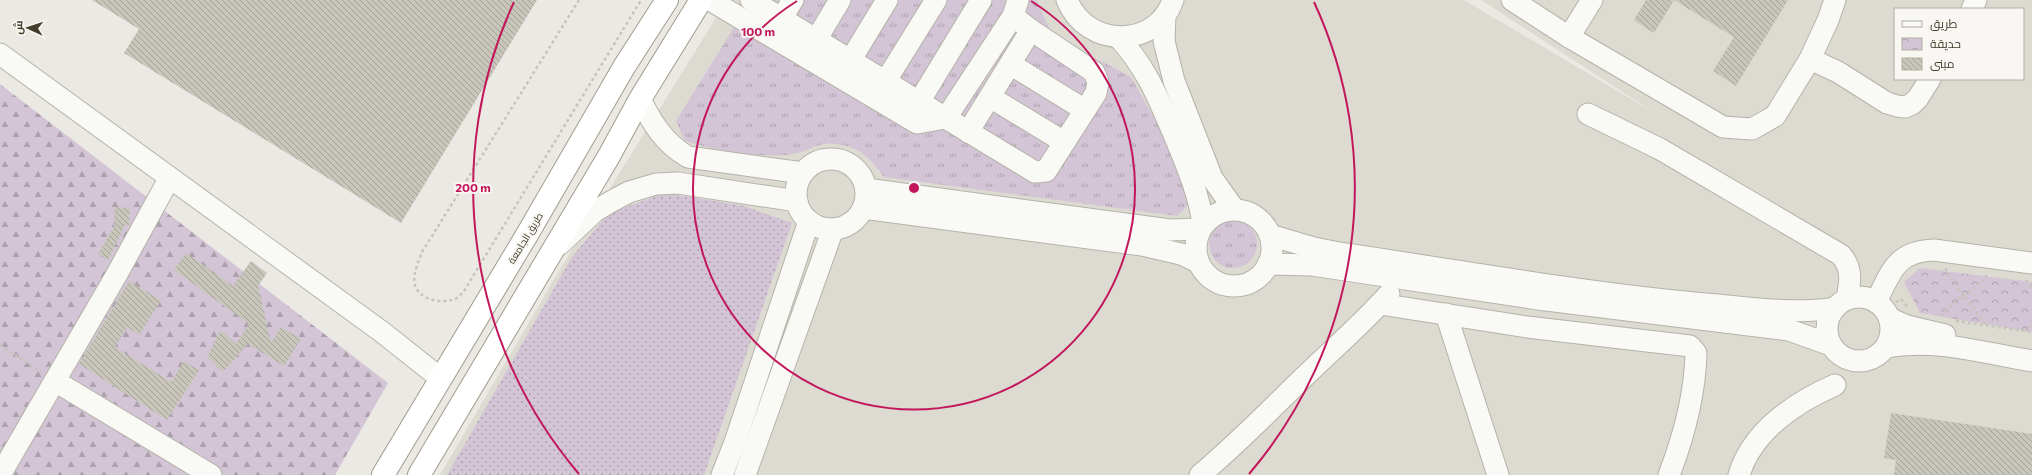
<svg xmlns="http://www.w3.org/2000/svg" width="2032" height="475" viewBox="0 0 2032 475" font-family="Commissioner,Cairo,sans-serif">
<defs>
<pattern id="grass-tufts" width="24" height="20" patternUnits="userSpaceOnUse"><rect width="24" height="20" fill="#d3c5d5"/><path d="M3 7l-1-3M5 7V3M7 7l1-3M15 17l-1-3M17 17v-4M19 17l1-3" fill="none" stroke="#ada1ad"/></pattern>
<pattern id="forest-firs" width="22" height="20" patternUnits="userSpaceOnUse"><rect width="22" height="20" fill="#d3c5d5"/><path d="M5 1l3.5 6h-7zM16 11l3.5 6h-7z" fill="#ada1ad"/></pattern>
<pattern id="park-crowns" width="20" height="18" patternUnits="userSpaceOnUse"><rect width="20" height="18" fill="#d3c5d5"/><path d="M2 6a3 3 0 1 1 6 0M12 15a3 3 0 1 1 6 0" fill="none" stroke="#ada1ad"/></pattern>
<pattern id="garden-dots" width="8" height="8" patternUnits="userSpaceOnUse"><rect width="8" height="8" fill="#d3c5d5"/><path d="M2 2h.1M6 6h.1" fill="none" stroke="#ada1ad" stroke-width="1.8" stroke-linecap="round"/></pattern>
<pattern id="building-back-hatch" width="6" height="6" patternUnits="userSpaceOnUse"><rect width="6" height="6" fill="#c8c5bb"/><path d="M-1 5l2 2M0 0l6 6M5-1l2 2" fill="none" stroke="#a4a198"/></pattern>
</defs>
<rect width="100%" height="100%" fill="#ebe9e4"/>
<path fill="#dddad2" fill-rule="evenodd" d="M 727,0 L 1464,0 L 1658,115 L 1481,0 L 2032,0 L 2032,475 L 440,475 L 557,274 ZM 1895,9 L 2023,9 L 2023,79 L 1895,79 Z"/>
<g fill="url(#grass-tufts)">
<path d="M 751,0 L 1036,0 L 1050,29 L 1065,47 L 1105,63 L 1131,77 L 1162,132 L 1191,202 L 1177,216 L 884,177 C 871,159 860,147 837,144 C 833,144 828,143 824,144 C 811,147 801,154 787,155 C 753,157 716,151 685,141 L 676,121 Z"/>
<circle cx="1233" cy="244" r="24"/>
</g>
<polygon fill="url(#forest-firs)" points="0,84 388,383 335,475 0,475"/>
<polygon fill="url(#park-crowns)" points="1920,268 2032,282 2032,332 1920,313 1904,282"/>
<polygon fill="url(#garden-dots)" points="666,193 744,206 792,223 704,475 447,475 572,257 609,213"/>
<g fill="url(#building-back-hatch)">
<polygon points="92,0 537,0 401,223 124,53 139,29"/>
<polygon points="1646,0 1674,0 1654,33 1634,20"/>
<polygon points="1674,0 1788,0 1736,86 1713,71 1734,37"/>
<polygon points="115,207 130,208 129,226 125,225 108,260 98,254 114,227"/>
<polygon points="186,253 233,286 251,261 267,273 258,286 271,343 281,327 301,339 284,366 248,344 223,372 207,357 221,330 236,344 249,324 174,270"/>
<polygon points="129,281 161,301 139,335 127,327 115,347 171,382 184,361 199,370 167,420 79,364"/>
<polygon points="1891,413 2032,434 2032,475 1894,475 1896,460 1884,458"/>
</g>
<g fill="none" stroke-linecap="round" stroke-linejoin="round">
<g stroke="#b5b2a9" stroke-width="23">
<g id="minor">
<polyline points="710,0 917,123 946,118 1013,16"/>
<polyline points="751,0 1035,172 1046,171 1096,93 1098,82 1094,72 1031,30 1013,16 1018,0"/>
<path d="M 1067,0 C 1086,48 1156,50 1173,0"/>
<polyline points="1512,0 1569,37 1723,127 1752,129 1775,116 1810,59 1828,20 1835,0"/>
<polyline points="1972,9 1976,0"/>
<polyline points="1165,16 1164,41 1174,81 1212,178 1234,209"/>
<polyline points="781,19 793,0"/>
<path d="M 1118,37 C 1147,68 1159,100 1175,137 C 1187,166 1199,194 1203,224"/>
<polyline points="1569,37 1592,0"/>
<polyline points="816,40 840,0"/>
<polyline points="0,54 382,332 440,378"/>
<polyline points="1810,59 1838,72 1887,103 1897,106 1905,107 1912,104 1918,98 1930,79"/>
<polyline points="850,61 887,0"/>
<polyline points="1010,64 1085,110"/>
<polyline points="885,82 936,0"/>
<polyline points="990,97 1064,142"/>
<path d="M 640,99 C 652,123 664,143 688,157 L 803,173"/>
<polyline points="919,102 981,0"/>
<path d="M 1588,114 L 1660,149 L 1841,255 C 1853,269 1850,282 1847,299"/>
<polyline points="968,132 1031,30"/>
<circle cx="831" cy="194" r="35"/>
<polyline points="866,189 1170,230 1200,229"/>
<polyline points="863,208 1142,245 1181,254 1198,262"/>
<circle cx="1234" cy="248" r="38"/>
<path d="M 1270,235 L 1314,248 L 1339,253 C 1461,271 1583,293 1705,304 C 1748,307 1792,315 1835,308"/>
<polyline points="560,244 595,211 612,201 629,192 656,184 678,183 797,201"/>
<polyline points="1268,264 1312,265 1538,299 1789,330 1831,345"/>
<circle cx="1859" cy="329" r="32"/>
<path d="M 1876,302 C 1891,272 1896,251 1934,250 L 2032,263"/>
<path d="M 1380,304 L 1527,327 L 1690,346 L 1696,353 C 1695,395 1684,436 1669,475"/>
<polyline points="1446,314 1498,475"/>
<polyline points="1889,318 1907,326 1945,335"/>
<path d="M 1886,347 C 1935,338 1984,353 2032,361"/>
<polyline points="55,381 211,475"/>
<polyline points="0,475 117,274 169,179"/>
<polyline points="722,475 735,442 809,221"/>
<polyline points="745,475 833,229"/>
<path d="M 1200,475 C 1237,444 1270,410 1304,377 C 1333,349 1362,324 1389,294"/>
<path d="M 1739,475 C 1752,431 1796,402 1835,385"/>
</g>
</g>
<g stroke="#a29c8b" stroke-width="24">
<g id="highway">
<polyline points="383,475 528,233 624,67 667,0"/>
<polyline points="419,475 609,156 640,99 701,0"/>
</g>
</g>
<g stroke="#c6c5bd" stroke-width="2.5" stroke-dasharray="3 3" stroke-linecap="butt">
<path d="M 579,0 L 422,252 C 419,261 412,274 415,285 C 419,300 442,304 455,299 C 458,298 461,294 464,291 L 641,0"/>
<polyline points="1946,268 1946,272 1986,325"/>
<polyline points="2026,280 2032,287"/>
<polyline points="1896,302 1901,299 1907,306"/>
<polyline points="1941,316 1962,296 1986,279 1986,274"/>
<polyline points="1956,321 2032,332"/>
<polyline points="2025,331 2032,325"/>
<polyline points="0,345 41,372"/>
</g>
<use href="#minor" stroke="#f9f9f6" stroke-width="21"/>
<use href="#highway" stroke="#fff" stroke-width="22"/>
</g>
<g fill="none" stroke="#c2185b" stroke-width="2">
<path d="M1031 1A221 221 0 1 1 797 1"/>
<path d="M579 474A441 441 0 0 1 514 2M1314 2A441 441 0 0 1 1249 474"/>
</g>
<g text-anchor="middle" stroke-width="4" stroke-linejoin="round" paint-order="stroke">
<g font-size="10" fill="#433e2b" stroke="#f8f7f3">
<text transform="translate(525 238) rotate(-59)" y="4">طريق الجامعة</text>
</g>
</g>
<circle cx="914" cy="188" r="6" fill="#c2185b" stroke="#f8f7f3" stroke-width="2"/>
<g font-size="12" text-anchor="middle" font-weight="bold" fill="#c2185b" stroke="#f8f7f3" stroke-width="4" stroke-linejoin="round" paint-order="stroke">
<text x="758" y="36">100 m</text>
<text x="473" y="192">200 m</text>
</g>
<rect x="1894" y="8" width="130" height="72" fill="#f8f7f3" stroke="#b0ada3"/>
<rect x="1902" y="21" width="20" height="6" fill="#f9f9f6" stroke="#b0ada3"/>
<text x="1930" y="28" font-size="12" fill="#433e2b">طريق</text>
<rect x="1902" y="38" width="20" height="12" fill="url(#park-crowns)" stroke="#b0ada3"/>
<text x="1930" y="48" font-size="12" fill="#433e2b">حديقة</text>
<rect x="1902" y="58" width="20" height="12" fill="url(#building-back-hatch)" stroke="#b0ada3"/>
<text x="1930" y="68" font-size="12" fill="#433e2b">مبنى</text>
<g transform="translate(28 28) rotate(273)" stroke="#f8f7f3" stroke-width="3" paint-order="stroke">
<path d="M0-3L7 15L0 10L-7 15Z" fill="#433e2b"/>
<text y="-6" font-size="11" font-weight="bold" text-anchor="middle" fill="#433e2b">ش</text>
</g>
</svg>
